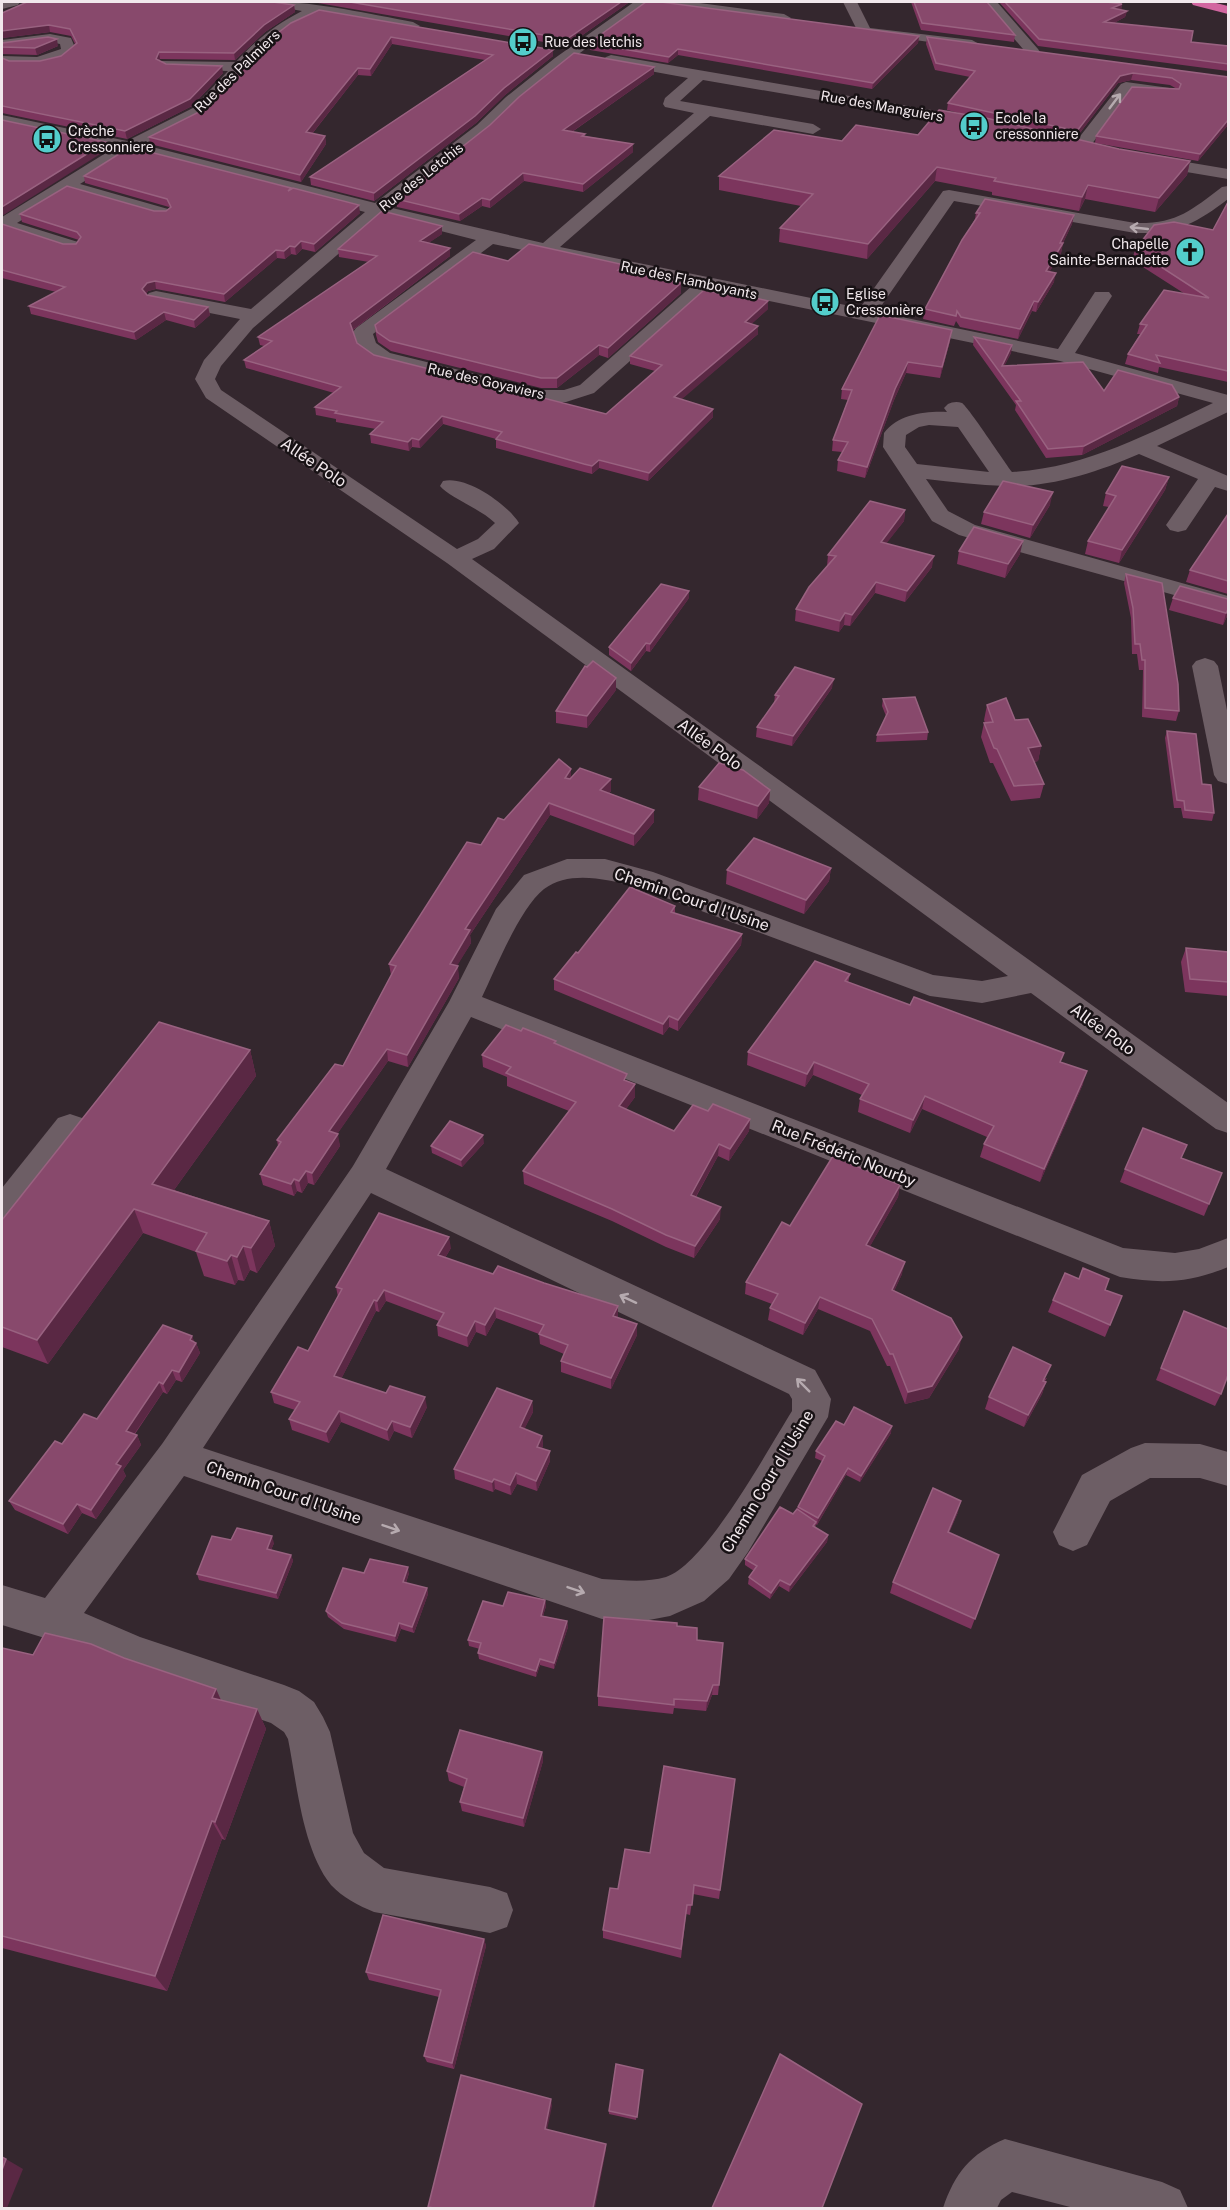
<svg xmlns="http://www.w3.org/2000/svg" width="1230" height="2210" viewBox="0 0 1230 2210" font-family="'Public Sans',sans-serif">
<rect width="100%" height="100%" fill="#34272e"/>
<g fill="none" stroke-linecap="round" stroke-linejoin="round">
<g fill="#6d5e65" fill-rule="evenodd">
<polygon points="2,2 20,2 18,5 2,9"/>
<path d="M 266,2 C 307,0 370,14 413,22 L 420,26 L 413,30 L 319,14 L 291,28 L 269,44 L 205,114 L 144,145 L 375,203 L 477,125 L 506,97 L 555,58 L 634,2 L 649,2 L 565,64 L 518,103 L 489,131 L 392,208 L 543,243 L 694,113 L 665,107 L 663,104 L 665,98 L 688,78 L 606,63 L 603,60 L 606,57 L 611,55 L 984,119 L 986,122 L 984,125 L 978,127 L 703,80 L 680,101 L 813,124 L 821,129 L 813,134 L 710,116 L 560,247 L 860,308 L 943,191 L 949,190 L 1135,223 C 1177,224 1190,211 1222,187 L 1228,186 L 1228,199 C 1197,223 1176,234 1135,233 L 954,201 L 877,312 L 1058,349 L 1095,292 L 1109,292 L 1112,296 L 1075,353 L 1228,395 L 1228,412 L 1157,446 L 1228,476 L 1228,491 L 1215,487 L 1186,530 L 1178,532 L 1170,530 L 1166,525 L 1198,479 L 1139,454 C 1098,472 1049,488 1005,486 C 979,485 952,482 926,479 L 948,511 L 975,525 L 1228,596 L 1228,610 L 959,535 L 932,521 L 883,447 L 884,433 C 898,414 926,411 947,412 L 944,408 L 948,404 C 952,402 957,401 962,403 C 969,408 1003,460 1012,472 C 1085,468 1148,434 1213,403 L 1060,361 L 711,289 L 594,393 L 566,402 L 541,402 L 376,361 L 360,350 L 353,332 L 356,328 L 476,240 L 382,216 L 253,328 L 221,366 L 215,379 L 221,390 L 457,549 L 478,539 L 495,523 C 481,509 447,496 440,486 L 443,481 C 466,475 507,504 519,523 L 494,549 L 472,559 L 1228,1103 L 1228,1133 L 1216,1129 L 1031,993 L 982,1003 L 930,996 L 634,886 C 606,879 569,870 544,889 C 520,908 496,968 482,997 L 1123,1248 L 1175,1253 L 1199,1249 L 1228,1238 L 1228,1267 C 1189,1283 1162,1284 1120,1277 L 471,1017 L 386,1169 L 815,1370 L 831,1399 L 828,1417 L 748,1552 L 729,1579 L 704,1601 L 670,1616 L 649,1620 L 602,1619 L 184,1476 L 84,1613 L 140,1637 L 284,1685 L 299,1691 L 314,1702 L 323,1717 L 330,1732 L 353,1833 L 364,1853 L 384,1868 L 490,1887 L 507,1893 L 513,1910 L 507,1927 L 490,1933 L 374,1912 C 359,1906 342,1897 331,1885 C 302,1849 297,1783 288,1739 L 284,1732 L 271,1723 L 136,1677 L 48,1639 L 2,1625 L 2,1585 L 45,1598 L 162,1444 L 353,1166 L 449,1002 L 496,909 L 524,875 L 567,859 L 605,859 L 653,872 L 933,975 L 982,981 L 1008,976 L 447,563 L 206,398 L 195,379 L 204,360 L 240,319 L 149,301 L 146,297 L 149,293 L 156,291 L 251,309 L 365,212 L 131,152 L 80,184 L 168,209 L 171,213 L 168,217 L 156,217 L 68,191 L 17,223 L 78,242 L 81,246 L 78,250 L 66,250 L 2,229 L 2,217 L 114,148 L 2,125 L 2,115 L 127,141 L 193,108 L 228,71 L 167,69 L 162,67 L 159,64 L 162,61 L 236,62 C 256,40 275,25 302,11 L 268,5 ZM 493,244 L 693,285 L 580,385 L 564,390 L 541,390 L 390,353 L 376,343 L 373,334 ZM 929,425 L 958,427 L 989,472 L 917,464 L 905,447 L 906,435 L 919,427 ZM 371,1193 L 789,1394 L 792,1399 L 792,1411 C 768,1449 706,1564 666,1577 C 646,1583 623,1580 602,1579 L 203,1448 Z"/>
<polygon points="657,2 692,2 784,14 791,18 784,22 664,6"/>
<polygon points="843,2 857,2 870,28 972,40 979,44 972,48 858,32"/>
<polygon points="983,2 997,2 1038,49 1040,52 1038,55 1028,55"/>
<path d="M 50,34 L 71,38 L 76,50 C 61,69 24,69 2,64 L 2,56 L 37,57 L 61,49 L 60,44 L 50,42 L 2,48 L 2,40 Z"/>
<polygon points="1126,82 1228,96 1228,106 1130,92 1086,152 1074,152 1072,148 1074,144 1121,84"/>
<polygon points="1145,155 1228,169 1228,179 1139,164 1137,160"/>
<polygon points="1205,658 1214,661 1218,666 1228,715 1228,784 1218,781 1214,775 1192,666 1196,661"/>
<polygon points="70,1114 82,1118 87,1127 82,1136 14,1223 2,1227 2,1188 58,1118"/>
<polygon points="1145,1443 1200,1444 1228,1452 1228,1486 1200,1478 1150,1478 1110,1501 1087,1545 1073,1551 1059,1545 1053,1532 1082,1475 1131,1448"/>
<path d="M 1005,2139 L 1162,2182 L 1180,2190 L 1188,2208 L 1074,2208 L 1012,2192 L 1001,2200 L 997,2208 L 943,2208 C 955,2173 970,2154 1005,2139 Z"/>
</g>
<polygon fill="#d266a0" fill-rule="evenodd" points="1191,2 1212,2 1228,6 1228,14 1193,5"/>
</g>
<g fill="#7c355d">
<polygon points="296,2 628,2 628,3 567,46 318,3"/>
<polygon points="911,2 987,2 1015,35 1014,42 921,30"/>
<polygon points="999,2 1106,2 1122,4 1121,10 1127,11 1125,17 1114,23 1191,42 1228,46 1228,71 1038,46"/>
<polygon points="294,5 295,12 265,32 235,60 160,59 160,61 166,64 223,73 192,106 127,139 2,113 2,58 9,61 40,61 61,56 75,44 71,36 50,32 2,38 2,39 2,13"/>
<polygon points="291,23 553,50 553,56 505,95 476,123 374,201 311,185 310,177 485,60 392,44 371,76 358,75 312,134 325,136 326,144 301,182 150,144 149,137 205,109"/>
<polygon points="919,36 918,43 872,89 678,55 668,63 590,50 589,43"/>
<polygon points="927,37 1228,77 1228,125 1198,161 1095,143 1096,136 1177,89 1170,85 1131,80 1118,83 1076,138 1046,132 1119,149 1190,161 1187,175 1155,212 1085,199 1079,211 992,195 992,192 935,181 867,259 779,242 780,228 801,206 719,190 719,176 842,141 918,135 959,113 947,110 948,103 970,77 935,70 926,44"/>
<polygon points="2,43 58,46 37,55 2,54 2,56"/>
<polygon points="654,67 654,74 572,132 585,134 585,136 633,144 633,152 583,192 524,181 490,208 482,206 460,221 397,207 396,199"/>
<polygon points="84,176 291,190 360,213 315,252 302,249 296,255 291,254 285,259 277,258 225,302 156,289 148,291 146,294 147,295 208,307 210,315 195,328 166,320 136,340 31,314 29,306 56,292 2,278 2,224 63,244 76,244 79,240 22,222 20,214 166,211 170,208 169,207 85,183"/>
<polygon points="1228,202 1228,382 1159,367 1158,373 1125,364 1128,354 1140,334 1137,334 1140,324 1185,294 1132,260 1135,250 1213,230"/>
<polygon points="976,213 1074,215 1072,224 1063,243 1061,253 1049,272 1054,282 1036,312 1032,311 1018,339 960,327 956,321 954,326 923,319 925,309 975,219"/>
<polygon points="442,234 428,243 450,256 353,330 357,343 374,355 606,414 655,371 630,364 630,356 768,309 751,324 758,326 758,334 681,399 713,409 713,417 648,481 599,468 592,474 584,472 496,448 496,439 443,424 420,448 412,447 409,451 371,443 370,434 376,429 336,422 336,419 316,415 315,407 334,393 246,368 244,360 264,346 260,345 258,337 369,262 339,257 338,249"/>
<polygon points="508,261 625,271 681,283 681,293 608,358 599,355 557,388 541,388 391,351 378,342 376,335 375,325"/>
<polygon points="974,337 1012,345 1011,353 1004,366 1104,391 1179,397 1177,406 1082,455 1046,458 1015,410 1016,405 973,345"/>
<polygon points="950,341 940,378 906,373 894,400 865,478 837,471 838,460 842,452 832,451 833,440 848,400 841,399 842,389"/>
<polygon points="1169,477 1165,490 1119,563 1085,554 1088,541 1109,507 1103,506 1106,493"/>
<polygon points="1050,505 1030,538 981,524 984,512"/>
<polygon points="905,510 904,521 886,543 932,567 905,602 875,593 850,626 844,625 839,632 795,621 796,609 827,566 828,555"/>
<polygon points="1228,514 1228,594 1186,582 1190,570"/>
<polygon points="959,551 1020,554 1005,578 957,564"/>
<polygon points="1126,574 1179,711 1176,721 1142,717 1143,670 1139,670 1137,654 1132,654 1131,618 1124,583"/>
<polygon points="689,598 650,652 646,651 631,671 609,655 609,647"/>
<polygon points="1173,598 1228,599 1228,614 1223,625 1169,610"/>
<polygon points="832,688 792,746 756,737 757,727 774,704 775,695"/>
<polygon points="616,690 587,728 556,723 556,711"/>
<polygon points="883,699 928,732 927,740 876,742 877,735 886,716 882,706"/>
<polygon points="987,705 1015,720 1041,746 1038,761 1034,762 1044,784 1040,798 1011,801 993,763 990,763 981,737 984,723 985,723 984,720"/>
<polygon points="1167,731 1202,784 1214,813 1212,821 1183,818 1181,808 1174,808 1165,738"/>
<polygon points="571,778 611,791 609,793 654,810 654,822 634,846 550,815 470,935 471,943 457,965 459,978 408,1067 388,1061 337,1134 340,1146 314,1185 308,1183 302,1193 297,1191 294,1196 263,1185 260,1174 278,1146 277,1140 343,1066 391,975 389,964 481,845 504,820"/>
<polygon points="699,787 770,790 769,803 757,819 698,800"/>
<polygon points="831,868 829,881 804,914 726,884 727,870"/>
<polygon points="675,906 675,914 742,934 741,945 678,1031 669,1027 663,1035 554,990 554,979 578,953"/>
<polygon points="1186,948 1228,952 1228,996 1185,992 1181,962"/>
<polygon points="850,974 848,983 1061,1062 1083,1084 1040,1182 980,1157 984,1144 987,1137 922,1109 910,1133 858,1112 860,1099 862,1095 813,1075 805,1087 747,1065 748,1052"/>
<polygon points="521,1031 556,1041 556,1044 627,1081 635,1097 626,1109 674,1131 708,1111 750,1119 749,1131 729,1161 718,1156 696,1197 720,1219 694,1258 666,1247 612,1221 524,1184 523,1171 569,1111 507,1086 507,1077 483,1067 482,1055"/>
<polygon points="250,1050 256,1076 174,1190 269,1221 275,1246 257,1273 250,1270 244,1281 238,1280 235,1285 204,1276 196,1252 143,1233 48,1364 2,1347 2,1220"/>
<polygon points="484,1143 462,1167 432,1153 431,1146"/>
<polygon points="1181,1158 1222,1173 1204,1216 1120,1182 1125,1169"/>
<polygon points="900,1185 898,1197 870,1246 902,1274 894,1291 959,1349 929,1398 905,1404 890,1366 887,1366 870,1331 818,1309 803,1335 768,1320 770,1308 772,1304 745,1294 746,1282 790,1226"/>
<polygon points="451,1248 445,1258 637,1324 637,1335 611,1389 561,1372 561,1361 564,1354 540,1344 539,1334 496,1318 486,1336 476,1332 468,1347 438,1336 437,1325 439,1321 386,1301 379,1312 376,1311 341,1379 427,1407 412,1438 394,1431 389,1441 341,1422 329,1443 292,1430 289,1419 295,1410 274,1403 271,1392 308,1351 338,1297 336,1287"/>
<polygon points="1105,1290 1122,1296 1105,1337 1048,1312 1053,1300"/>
<polygon points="1184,1311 1221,1394 1215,1406 1156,1380"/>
<polygon points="192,1336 194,1342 196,1343 200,1353 182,1382 176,1380 167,1394 163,1392 135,1434 137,1435 141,1445 123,1470 126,1476 96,1519 82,1513 68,1534 15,1510 9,1501 62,1444 97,1419"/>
<polygon points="1047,1378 1045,1381 1046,1382 1042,1394 1024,1427 985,1409 989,1397"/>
<polygon points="532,1401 533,1412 524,1429 542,1436 543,1446 542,1448 550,1451 550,1461 537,1491 517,1484 511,1495 495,1489 493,1492 455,1479 454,1469"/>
<polygon points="844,1425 891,1433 860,1482 846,1475 817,1525 816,1524 815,1528 828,1535 827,1542 789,1592 779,1586 770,1599 748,1584 749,1577 754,1571 745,1565 745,1559 793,1514 797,1509 798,1507 822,1461 815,1458 816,1451"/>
<polygon points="958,1512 949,1533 999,1555 971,1629 890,1593 893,1582"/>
<polygon points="231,1540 274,1543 271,1550 291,1555 293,1561 278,1599 199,1580 197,1574"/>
<polygon points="364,1573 409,1573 406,1583 427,1588 428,1594 414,1633 401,1629 396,1642 344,1629 328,1617 326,1611"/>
<polygon points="545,1600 546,1606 543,1616 567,1621 568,1627 554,1669 540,1665 536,1677 479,1659 478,1653 480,1649 469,1646 468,1640 503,1606"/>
<polygon points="677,1626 697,1640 723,1643 718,1695 712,1695 706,1711 674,1708 673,1714 598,1706 598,1696"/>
<polygon points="2,1648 33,1655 124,1658 216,1689 221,1700 257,1709 266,1729 225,1840 222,1839 167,1991 2,1948"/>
<polygon points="542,1752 543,1761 524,1827 462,1811 460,1802 464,1787 449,1781 447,1771"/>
<polygon points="735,1779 719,1899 693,1894 690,1915 686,1914 681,1958 603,1938 603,1930 618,1889 650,1853"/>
<polygon points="484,1939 486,1946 454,2069 427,2062 424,2056 439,1997 369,1980 366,1972"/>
<polygon points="643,2070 636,2120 609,2114 609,2111"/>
</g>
<g fill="#5a2844">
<polygon points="621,2 628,2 628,3 567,46 567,39"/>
<polygon points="1122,4 1121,10 1112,8"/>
<polygon points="294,5 295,12 265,32 235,60 234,53 264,25"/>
<polygon points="1127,11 1125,17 1103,29 1104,22"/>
<polygon points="49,25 50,32 2,38 2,39 2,31"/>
<polygon points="919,36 918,43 872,89 873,83"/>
<polygon points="391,37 392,44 371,76 370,69"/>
<polygon points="57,39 58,46 37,55 35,48"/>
<polygon points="678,49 678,55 668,63 669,57"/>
<polygon points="553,50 553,56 505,95 476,123 374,201 374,193"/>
<polygon points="159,52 160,59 157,66 156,59"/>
<polygon points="222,66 223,73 192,106 127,139 125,131"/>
<polygon points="654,67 654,74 563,138 563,130"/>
<polygon points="358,68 358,75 307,140 306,132"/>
<polygon points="1133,73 1131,80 1118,83 1076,138 1077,131 1120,76"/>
<polygon points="1228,120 1228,125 1198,161 1200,154"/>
<polygon points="325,136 326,144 301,182 300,175"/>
<polygon points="106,142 108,149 2,216 2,207"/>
<polygon points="633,144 633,152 583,192 583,184"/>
<polygon points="1190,161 1187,175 1155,212 1159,198"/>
<polygon points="937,167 935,181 867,259 868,244"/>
<polygon points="523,173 524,181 490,208 490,200"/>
<polygon points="1088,185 1085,199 1079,211 1082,197"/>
<polygon points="482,198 482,206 460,221 459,214"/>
<polygon points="359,205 360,213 315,252 314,244"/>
<polygon points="1074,215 1072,224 1062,245 1063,243 1061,253 1044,281 1046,271"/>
<polygon points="442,226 442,234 420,249 420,241"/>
<polygon points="301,241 302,249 296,255 295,247"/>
<polygon points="290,246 291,254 285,259 284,251"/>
<polygon points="450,248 450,256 351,331 350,323"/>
<polygon points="276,250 277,258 225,302 224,294"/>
<polygon points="625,265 625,274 618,270"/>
<polygon points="1056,273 1054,282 1036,312 1038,302"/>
<polygon points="155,281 156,289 148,291 144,297 142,289 147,283"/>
<polygon points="681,283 681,293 608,358 608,348"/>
<polygon points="768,301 768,309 745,330 745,322"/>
<polygon points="1034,301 1032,311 1018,339 1020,329"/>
<polygon points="208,307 210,315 195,328 194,320"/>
<polygon points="164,312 166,320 136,340 134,332"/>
<polygon points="758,326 758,334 674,406 674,397"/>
<polygon points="952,330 950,341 940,378 942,367"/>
<polygon points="599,345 599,355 557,388 557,378"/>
<polygon points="1012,345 1011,353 1000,375 1002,366"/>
<polygon points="908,362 906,373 894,400 865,478 867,467 895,389"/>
<polygon points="1179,397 1177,406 1082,455 1084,446"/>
<polygon points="713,409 713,417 648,481 649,473"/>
<polygon points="442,416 443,424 420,448 419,440"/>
<polygon points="412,438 412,447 409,451 408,442"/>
<polygon points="599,460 599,468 592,474 592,466"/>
<polygon points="1169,477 1165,490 1119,563 1122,550"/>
<polygon points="1053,492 1050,505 1030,538 1033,525"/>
<polygon points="905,510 904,521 879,553 881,542"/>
<polygon points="1023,541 1020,554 1005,578 1008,564"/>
<polygon points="934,556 932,567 905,602 907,591"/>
<polygon points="876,582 875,593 850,626 852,615"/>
<polygon points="689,591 689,598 650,652 650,644"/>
<polygon points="1228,609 1228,614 1223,625 1226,613"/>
<polygon points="845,613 844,625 839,632 840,621"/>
<polygon points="646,643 646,651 631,671 631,663"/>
<polygon points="616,678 616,690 587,728 587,716"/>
<polygon points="834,679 832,688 792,746 793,736"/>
<polygon points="1041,746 1038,761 1025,763 1028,748"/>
<polygon points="571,769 571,781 565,778"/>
<polygon points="611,779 611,791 600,802 600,790"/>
<polygon points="770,790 769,803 757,819 758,806"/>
<polygon points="549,803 550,815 470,935 471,943 451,976 450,964 465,929"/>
<polygon points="654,810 654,822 634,846 634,834"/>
<polygon points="831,868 829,881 804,914 806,900"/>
<polygon points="742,934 741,945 678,1031 678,1020"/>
<polygon points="458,966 459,978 408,1067 407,1055"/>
<polygon points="669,1016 669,1027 663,1035 663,1024"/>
<polygon points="387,1049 388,1061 331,1143 329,1131"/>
<polygon points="250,1050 256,1076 161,1208 152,1184"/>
<polygon points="814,1062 813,1075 805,1087 807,1074"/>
<polygon points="1087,1071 1083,1084 1040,1182 1044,1169"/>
<polygon points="635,1084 635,1097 619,1119 619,1106"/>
<polygon points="925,1096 922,1109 910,1133 913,1120"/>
<polygon points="750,1119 749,1131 729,1161 730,1149"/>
<polygon points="338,1134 340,1146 314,1185 312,1173"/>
<polygon points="483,1135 484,1143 462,1167 461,1160"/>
<polygon points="719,1144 718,1156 690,1207 691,1195"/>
<polygon points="306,1171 308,1183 302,1193 299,1181"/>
<polygon points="294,1179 297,1191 294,1196 291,1184"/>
<polygon points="900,1185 898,1197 864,1257 866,1245"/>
<polygon points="721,1207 720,1219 694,1258 695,1246"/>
<polygon points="134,1209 143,1233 48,1364 37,1340"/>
<polygon points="269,1221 275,1246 257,1273 251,1248"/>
<polygon points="449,1237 451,1248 440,1266 438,1255"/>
<polygon points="243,1246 250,1270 244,1281 237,1257"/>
<polygon points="231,1255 238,1280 235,1285 227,1261"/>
<polygon points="905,1262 902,1274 889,1302 892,1290"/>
<polygon points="384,1290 386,1301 379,1312 377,1301"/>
<polygon points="820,1297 818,1309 803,1335 805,1323"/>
<polygon points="374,1300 376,1311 337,1387 334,1376"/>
<polygon points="618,1306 618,1317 613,1327 613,1316"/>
<polygon points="495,1308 496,1318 486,1336 485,1325"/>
<polygon points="475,1321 476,1332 468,1347 467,1336"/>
<polygon points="637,1324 637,1335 611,1389 611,1378"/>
<polygon points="192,1336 195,1344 196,1343 200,1353 182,1382 179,1372 190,1340"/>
<polygon points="962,1337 959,1349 929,1398 905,1404 908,1392"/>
<polygon points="172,1370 176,1380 167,1394 163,1384"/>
<polygon points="159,1382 163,1392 130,1440 126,1431"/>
<polygon points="1046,1382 1042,1394 1024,1427 1028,1415"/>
<polygon points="425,1397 427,1407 412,1438 410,1427"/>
<polygon points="532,1401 533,1412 520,1438 520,1427"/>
<polygon points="339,1411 341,1422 329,1443 326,1432"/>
<polygon points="392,1421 394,1431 389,1441 387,1430"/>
<polygon points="892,1426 891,1433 860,1482 861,1476"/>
<polygon points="137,1435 141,1445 123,1470 126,1476 96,1519 91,1510 116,1464"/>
<polygon points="542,1436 543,1446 538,1457 537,1447"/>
<polygon points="550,1451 550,1461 537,1491 536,1481"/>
<polygon points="848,1468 846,1475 817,1525 818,1518"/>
<polygon points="516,1473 517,1484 511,1495 510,1485"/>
<polygon points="494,1479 495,1489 493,1492 492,1482"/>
<polygon points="961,1501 958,1512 944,1543 948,1532"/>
<polygon points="77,1504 82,1513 68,1534 63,1524"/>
<polygon points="828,1535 827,1542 789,1592 790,1585"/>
<polygon points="272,1536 274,1543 269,1555 267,1549"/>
<polygon points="291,1555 293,1561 278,1599 276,1593"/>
<polygon points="408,1567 409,1573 404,1588 403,1582"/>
<polygon points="780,1580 779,1586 770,1599 771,1593"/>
<polygon points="427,1588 428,1594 414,1633 412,1627"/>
<polygon points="545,1600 546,1606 541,1622 541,1616"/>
<polygon points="567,1621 568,1627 554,1669 554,1663"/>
<polygon points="399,1623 401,1629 396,1642 395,1636"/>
<polygon points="540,1659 540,1665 536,1677 536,1671"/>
<polygon points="713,1685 712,1695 706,1711 707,1701"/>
<polygon points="216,1689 225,1710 212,1698"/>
<polygon points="257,1709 266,1729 225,1840 215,1822"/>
<polygon points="542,1752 543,1761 524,1827 523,1818"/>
<polygon points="212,1821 222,1839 167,1991 155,1976"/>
<polygon points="484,1939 486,1946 454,2069 452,2063"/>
<polygon points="551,2099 552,2106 546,2135 545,2129"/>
<polygon points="606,2144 606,2150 595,2208 593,2208"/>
<polygon points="6,2159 23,2169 7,2208 2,2208 2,2170"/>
</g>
<g fill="#88496c" stroke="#996280" stroke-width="1.5">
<polygon points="27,2 273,2 294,5 264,25 234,53 159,52 156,59 166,64 222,66 190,99 125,131 2,106 2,58 9,61 40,61 61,56 77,43 70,29 49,25 2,31 2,13"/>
<polygon points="350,2 621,2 567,39"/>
<polygon points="646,2 661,2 919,36 873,83 678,49 669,57 589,43"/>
<polygon points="914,2 987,2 1015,35 922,23"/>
<polygon points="1005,2 1106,2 1122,4 1112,8 1127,11 1104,22 1193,31 1191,42 1228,46 1228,64 1039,39"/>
<polygon points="319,10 553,50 504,88 475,116 374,193 310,177 493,55 391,37 370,69 358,68 306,132 325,136 300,175 149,137 205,109 270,39 291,23"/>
<polygon points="48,37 57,39 35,48 2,47 2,43"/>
<polygon points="927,37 1228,77 1228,120 1200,154 1096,136 1132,87 1179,89 1181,84 1172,78 1133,73 1120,76 1077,131 948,103 975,71 936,63"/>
<polygon points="574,53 654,67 563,130 585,134 582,136 633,144 583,184 523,173 490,200 482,198 459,214 396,199 490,125 519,97"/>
<polygon points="939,110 986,118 1119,149 1190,161 1159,198 1088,185 1082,197 994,181 996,178 937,167 868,244 780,228 813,194 719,176 774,130 842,141 856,125 918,135"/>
<polygon points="2,120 106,142 2,207"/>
<polygon points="130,147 291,188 288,191 293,188 359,205 314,244 301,241 295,247 290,246 284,251 276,250 224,294 155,281 147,283 142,289 147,295 208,307 194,320 164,312 134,332 29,306 65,287 2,270 2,224 63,244 76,244 81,237 77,232 20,214 67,186 154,211 166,211 171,207 167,199 84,176"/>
<polygon points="985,199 1074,215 1060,243 1063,243 1046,271 1056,273 1038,302 1034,301 1020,329 961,317 957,311 956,316 925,309 962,240 980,213 976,213"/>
<polygon points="1228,202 1228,371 1156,355 1160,363 1128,354 1147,325 1140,324 1164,290 1209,298 1135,250 1154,225 1174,222 1213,230"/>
<polygon points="382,211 442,226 420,241 450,248 350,323 357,343 374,355 606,414 662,365 630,356 704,290 726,295 730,292 768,301 745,322 758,326 674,397 713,409 649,473 599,460 592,466 584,464 496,439 502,432 442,416 419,440 412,438 408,442 370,434 383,422 335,413 337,411 315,407 341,387 244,360 272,341 258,337 377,256 338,249"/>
<polygon points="529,244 625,265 618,270 681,283 608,348 599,345 557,378 541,378 390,341 377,332 375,325 473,252 508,261"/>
<polygon points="880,315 952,330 942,367 908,362 895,389 867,467 838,460 848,442 833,440 852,390 842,389"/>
<polygon points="974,337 1012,345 1002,366 1083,362 1104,391 1118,370 1172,385 1179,397 1084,446 1048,449 1016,401 1021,401"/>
<polygon points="1122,466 1169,477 1122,550 1088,541 1116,496 1106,493"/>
<polygon points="1003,481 1053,492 1033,525 984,512"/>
<polygon points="870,501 905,510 881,542 934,556 907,591 876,582 852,615 845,613 840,621 796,609 809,587 836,556 828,555"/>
<polygon points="1228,514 1228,581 1190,570"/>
<polygon points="974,527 1023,541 1008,564 959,551"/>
<polygon points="1126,574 1162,583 1178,684 1179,711 1145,708 1145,660 1142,660 1140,644 1135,644 1133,608"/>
<polygon points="661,584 689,591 650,644 646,643 631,663 609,647"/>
<polygon points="1180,586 1228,599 1228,609 1226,613 1173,598"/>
<polygon points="593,661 616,678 587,716 556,711 585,666 587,667"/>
<polygon points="795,667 834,679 793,736 757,727 779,696 775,695"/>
<polygon points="915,697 928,732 877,735 888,712 883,699"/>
<polygon points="1006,698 1015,720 1028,719 1041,746 1028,748 1044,784 1014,786 997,749 994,748 984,723 993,722 987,705"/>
<polygon points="1167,731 1196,734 1202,784 1211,785 1214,813 1185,810 1184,801 1177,800"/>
<polygon points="559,759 571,769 565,778 570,779 580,768 611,779 600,790 654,810 634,834 549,803 465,929 470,930 450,964 458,966 407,1055 387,1049 329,1131 338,1134 312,1173 306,1171 299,1181 294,1179 291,1184 260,1174 281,1142 277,1140 335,1064 343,1066 396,966 389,964 467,842 481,845 498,818 504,820"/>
<polygon points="719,763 743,770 770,790 758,806 699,787"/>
<polygon points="754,838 831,868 806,900 727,870"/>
<polygon points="630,887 675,906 671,912 742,934 678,1020 669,1016 663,1024 554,979 576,952 578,953"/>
<polygon points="1186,948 1228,952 1228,982 1190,979"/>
<polygon points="815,961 850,974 845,981 910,1005 914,997 1064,1053 1060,1062 1087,1071 1044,1169 984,1144 994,1126 925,1096 913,1120 860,1099 869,1084 814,1062 807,1074 748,1052"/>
<polygon points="159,1022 250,1050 152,1184 269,1221 251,1248 243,1246 237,1257 231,1255 227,1261 196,1251 207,1233 134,1209 37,1340 2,1327 2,1220"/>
<polygon points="506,1025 521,1031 523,1028 556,1041 554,1043 627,1074 624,1080 635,1084 619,1106 674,1131 693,1105 708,1111 713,1104 750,1119 730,1149 719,1144 691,1195 721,1207 695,1246 666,1235 612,1209 523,1171 576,1102 506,1073 511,1067 482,1055"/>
<polygon points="450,1121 483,1135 461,1160 431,1146"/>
<polygon points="1143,1128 1187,1145 1181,1158 1222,1173 1209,1204 1125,1169"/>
<polygon points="833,1156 900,1185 866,1245 905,1262 892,1290 951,1318 962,1337 932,1386 908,1392 893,1354 890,1354 872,1319 820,1297 805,1323 770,1308 778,1294 746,1282 782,1222 790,1226"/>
<polygon points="379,1213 449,1237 438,1255 493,1274 498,1266 544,1283 618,1306 613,1316 637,1324 611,1378 561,1361 568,1345 539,1334 544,1325 495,1308 485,1325 475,1321 467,1336 437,1325 444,1313 384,1290 377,1301 374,1300 334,1376 386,1393 390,1386 425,1397 410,1427 392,1421 387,1430 339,1411 326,1432 289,1419 300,1402 271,1392 298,1347 308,1351 342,1289 336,1287"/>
<polygon points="1083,1268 1109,1279 1105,1290 1122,1296 1110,1325 1053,1300 1065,1273 1079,1279"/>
<polygon points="1184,1311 1228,1329 1228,1375 1221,1394 1161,1368"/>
<polygon points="163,1325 192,1336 190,1340 196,1343 179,1372 172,1370 163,1384 159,1382 126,1431 137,1435 116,1464 121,1466 91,1510 77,1504 63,1524 9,1501 55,1441 62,1444 84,1414 97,1419"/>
<polygon points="1013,1347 1051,1365 1043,1381 1046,1382 1028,1415 989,1397"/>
<polygon points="497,1388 532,1401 520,1427 542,1436 537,1447 550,1451 536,1481 516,1473 510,1485 494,1479 492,1482 454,1469"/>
<polygon points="854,1407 892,1426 861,1476 848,1468 818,1518 798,1507 825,1456 816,1451 836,1421 844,1425"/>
<polygon points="933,1488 961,1501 948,1532 999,1555 975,1619 893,1582"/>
<polygon points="780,1507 793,1514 797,1509 816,1522 813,1526 828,1535 790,1585 780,1580 771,1593 749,1577 757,1566 745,1559"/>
<polygon points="237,1528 272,1536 267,1549 291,1555 276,1593 197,1574 212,1536 231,1540"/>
<polygon points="370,1559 408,1567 403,1582 427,1588 412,1627 399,1623 395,1636 342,1623 326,1611 343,1568 364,1573"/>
<polygon points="508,1592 545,1600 541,1616 567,1621 554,1663 540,1659 536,1671 478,1653 481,1643 468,1640 483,1601 503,1606"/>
<polygon points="604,1617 677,1623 677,1626 697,1628 697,1640 723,1643 719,1685 713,1685 707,1701 674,1699 674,1705 598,1696"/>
<polygon points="45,1633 91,1644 124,1658 216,1689 212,1698 257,1709 215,1822 212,1821 155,1976 2,1936 2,1648 33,1655"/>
<polygon points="460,1730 542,1752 523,1818 460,1802 467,1779 447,1771"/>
<polygon points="664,1766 735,1779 720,1890 694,1885 692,1905 687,1905 681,1949 603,1930 610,1888 618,1889 625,1849 650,1853"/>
<polygon points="383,1915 484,1939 452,2063 424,2056 441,1990 366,1972"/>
<polygon points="780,2054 862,2104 822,2208 712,2208"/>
<polygon points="616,2064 643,2070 637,2117 609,2111"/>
<polygon points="461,2075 551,2099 545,2129 606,2144 593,2208 434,2208 428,2207"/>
<polygon points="2,2157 6,2159 2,2170"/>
</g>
<defs><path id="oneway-shaft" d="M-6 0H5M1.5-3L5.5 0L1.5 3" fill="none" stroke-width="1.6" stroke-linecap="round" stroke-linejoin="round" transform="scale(1.5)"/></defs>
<g stroke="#b6aaaf">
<use href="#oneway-shaft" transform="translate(1115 101) rotate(-53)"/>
<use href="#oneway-shaft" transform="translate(1139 228) rotate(-174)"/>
<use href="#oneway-shaft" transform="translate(628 1299) rotate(-155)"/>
<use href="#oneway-shaft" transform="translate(803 1385) rotate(-135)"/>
<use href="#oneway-shaft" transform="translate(391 1528) rotate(19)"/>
<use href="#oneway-shaft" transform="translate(576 1590) rotate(19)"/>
</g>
<defs>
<g id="bus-disc" transform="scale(1.5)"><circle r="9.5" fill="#53cdcb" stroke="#181215"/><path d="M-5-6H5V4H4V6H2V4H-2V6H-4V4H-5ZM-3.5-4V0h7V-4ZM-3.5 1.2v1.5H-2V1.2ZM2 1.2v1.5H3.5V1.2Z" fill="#111"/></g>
<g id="church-disc" transform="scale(1.5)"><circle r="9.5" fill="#53cdcb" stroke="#181215"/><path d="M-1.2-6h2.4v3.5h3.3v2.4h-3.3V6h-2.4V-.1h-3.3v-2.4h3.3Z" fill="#111"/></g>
</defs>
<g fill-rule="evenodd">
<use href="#bus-disc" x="523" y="42"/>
<use href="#bus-disc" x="974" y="126"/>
<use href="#bus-disc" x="47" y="139"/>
<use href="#church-disc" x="1190" y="252"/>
<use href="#bus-disc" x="825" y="302"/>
</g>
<g text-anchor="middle" stroke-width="5" stroke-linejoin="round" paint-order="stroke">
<g font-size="14" fill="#f1e8ec" stroke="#181215" text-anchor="start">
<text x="544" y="47">Rue des letchis</text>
<text x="995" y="123">Ecole la<tspan x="995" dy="16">cressonniere</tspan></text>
<text x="68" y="136">Crèche<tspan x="68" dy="16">Cressonniere</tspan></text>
<text x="1169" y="249" text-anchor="end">Chapelle<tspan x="1169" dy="16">Sainte-Bernadette</tspan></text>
<text x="846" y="299">Eglise<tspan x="846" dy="16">Cressonière</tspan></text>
</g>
<g font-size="14" fill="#f1e8ec" stroke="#181215">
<text transform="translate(237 71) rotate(-44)" y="5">Rue des Palmiers</text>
<text transform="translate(882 106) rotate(10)" y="5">Rue des Manguiers</text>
<text transform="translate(421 177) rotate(-38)" y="5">Rue des Letchis</text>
<text transform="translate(689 280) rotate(12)" y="5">Rue des Flamboyants</text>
<text transform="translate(486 381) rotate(13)" y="5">Rue des Goyaviers</text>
</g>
<g font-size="16" fill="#f1e8ec" stroke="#181215">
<text transform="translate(314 462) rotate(34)" y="6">Allée Polo</text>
<text transform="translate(710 744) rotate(36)" y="6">Allée Polo</text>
<text transform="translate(692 899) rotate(19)" y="6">Chemin Cour d l'Usine</text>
<text transform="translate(1103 1029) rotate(36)" y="6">Allée Polo</text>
<text transform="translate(844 1153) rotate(22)" y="6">Rue Frédéric Nourby</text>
<text transform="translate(767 1481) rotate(-59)" y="6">Chemin Cour d l'Usine</text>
<text transform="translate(284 1492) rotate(19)" y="6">Chemin Cour d l'Usine</text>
</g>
</g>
<rect width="1230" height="2210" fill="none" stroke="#f1e8ec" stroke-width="6"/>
</svg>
